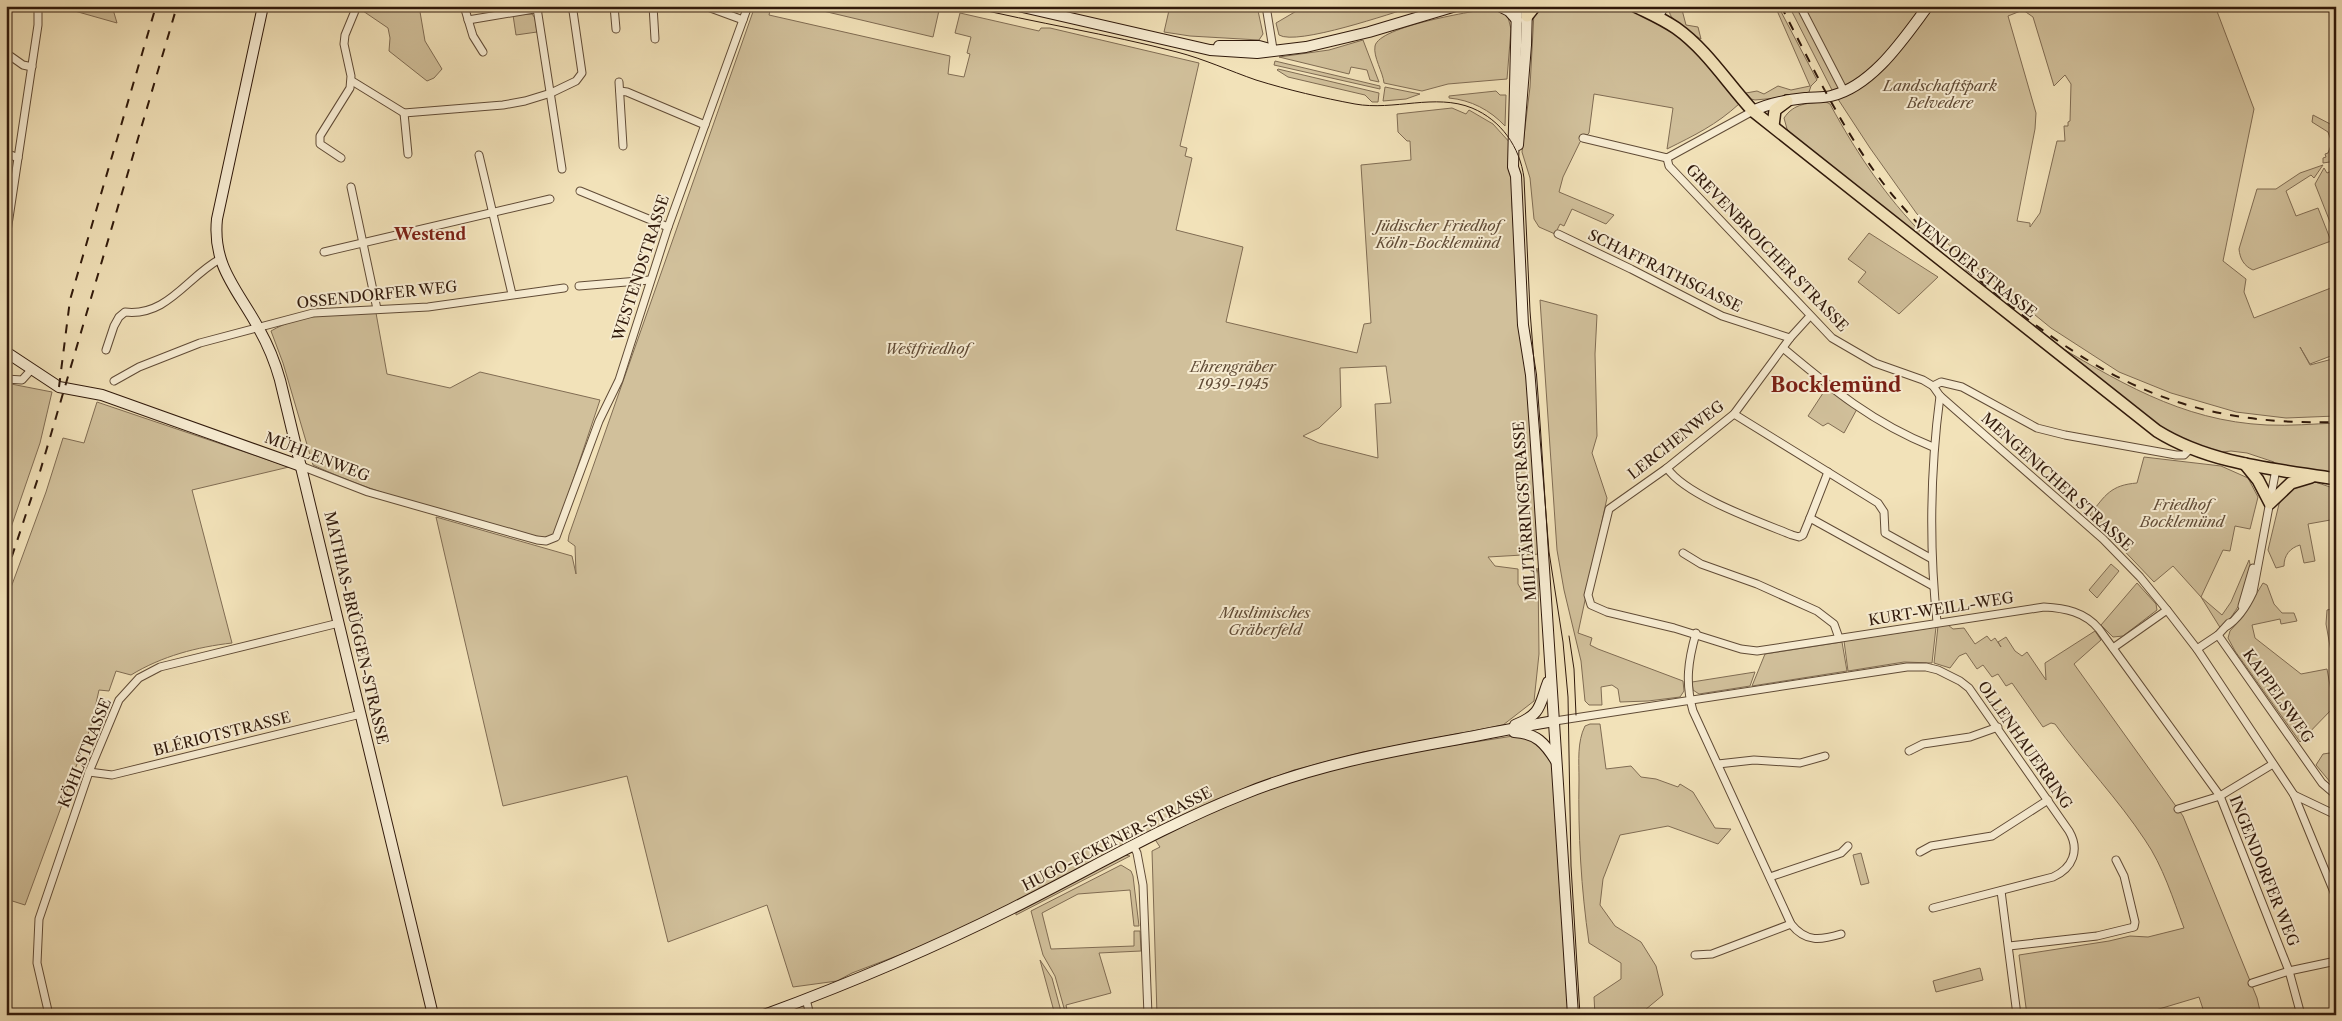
<svg xmlns="http://www.w3.org/2000/svg" width="2342" height="1021" viewBox="0 0 2342 1021" font-family="'Libre Caslon Text',serif">
<rect width="100%" height="100%" fill="#f2e2b9"/>
<filter id="stains"><feTurbulence type="fractalNoise" baseFrequency=".004" numOctaves="4"/><feColorMatrix values="0 0 0 0 .2 0 0 0 0 .09 0 0 0 0 .02 0 0 0 .5 -.17"/></filter>
<radialGradient id="worn" r=".72"><stop offset=".6" stop-color="#630" stop-opacity="0"/><stop offset="1" stop-color="#630" stop-opacity=".3"/></radialGradient>
<g fill="#d1c09b" stroke="#806c53" fill-rule="evenodd">
<polygon points="57,6 112,6 117,23"/>
<polygon points="362,6 419,6 425,41 442,69 434,78 427,81 389,51 390,38 388,28 363,11"/>
<path d="M 755,6 L 771,6 L 769,15 L 950,56 L 948,74 L 964,77 L 970,54 L 967,53 L 971,37 L 955,33 L 960,13 L 1039,31 L 1041,28 L 1050,28 L 1199,63 L 1180,146 L 1187,148 L 1185,156 L 1192,158 L 1176,230 L 1243,247 L 1226,322 L 1357,353 L 1364,324 L 1371,323 L 1361,165 L 1411,160 L 1410,141 L 1407,141 L 1398,132 L 1397,114 L 1452,108 L 1466,114 L 1469,110 L 1493,124 L 1512,145 L 1512,205 L 1518,297 L 1528,372 L 1540,554 L 1488,557 L 1495,566 L 1518,569 L 1518,584 L 1522,591 L 1531,591 L 1537,568 L 1538,574 L 1539,654 L 1534,701 L 1503,725 L 1363,752 L 1294,770 L 1217,799 L 1178,817 L 1047,887 L 928,944 L 852,973 L 837,981 L 793,987 L 767,905 L 668,942 L 627,776 L 503,806 L 436,517 L 572,556 L 576,574 L 575,546 L 568,541 L 569,535 ZM 1386,366 L 1391,403 L 1375,404 L 1378,458 L 1319,443 L 1303,436 L 1319,428 L 1341,407 L 1340,368 Z"/>
<polygon points="802,6 940,6 933,37"/>
<polygon points="1170,6 1198,6 1213,10 1226,6 1257,6 1263,34 1259,40 1190,36 1164,32"/>
<path d="M 1305,6 L 1415,6 C 1392,13 1297,46 1279,35 L 1276,23 Z"/>
<path d="M 1541,6 L 1620,6 L 1655,21 L 1680,37 L 1693,49 L 1739,104 C 1716,125 1695,135 1667,149 L 1673,108 L 1594,94 L 1589,133 L 1580,142 L 1563,177 L 1559,192 L 1614,215 L 1606,224 L 1572,209 L 1564,226 L 1560,224 L 1555,234 L 1539,227 L 1534,219 L 1530,178 L 1522,152 L 1530,87 L 1534,12 Z"/>
<path d="M 1669,6 L 1681,6 L 1686,25 L 1698,27 L 1701,39 C 1689,32 1667,22 1669,6 Z"/>
<polygon points="1775,6 1778,6 1817,80 1811,86 1808,95 1755,100 1751,99 1746,93 1757,91 1764,94 1778,86 1791,90 1810,86"/>
<path d="M 1789,6 L 2215,6 L 2254,109 L 2223,261 L 2246,279 L 2244,292 L 2254,318 L 2336,286 L 2336,354 L 2310,364 L 2300,347 L 2310,365 L 2336,358 L 2336,416 L 2286,418 L 2236,412 L 2171,393 L 2119,372 L 2051,328 L 1948,244 L 1917,214 L 1870,148 L 1832,90 ZM 2023,10 L 2033,17 L 2054,86 L 2065,75 L 2071,84 L 2070,121 L 2068,122 L 2068,126 L 2064,126 L 2065,141 L 2057,141 L 2040,213 L 2030,227 L 2030,223 L 2017,221 L 2035,129 L 2036,113 L 2008,16 Z"/>
<path d="M 1494,8 L 1507,13 L 1511,29 L 1507,79 L 1448,84 L 1422,91 L 1384,83 C 1383,72 1373,57 1375,46 C 1379,26 1475,11 1494,8 Z"/>
<polygon points="532,14 535,18 537,32 516,35 513,15"/>
<polygon points="1363,40 1379,82 1370,80 1367,70 1351,67 1349,74 1279,57 1329,50"/>
<polygon points="1275,61 1380,86 1380,89 1274,65"/>
<polygon points="1278,69 1379,93 1378,102 1372,102 1365,95 1288,77 1277,70"/>
<polygon points="1385,87 1420,94 1406,99 1383,101"/>
<path d="M 1496,91 L 1500,95 L 1506,95 L 1505,126 C 1490,110 1471,100 1449,98 L 1449,96 Z"/>
<path d="M 1826,102 L 1830,104 C 1858,156 1891,205 1935,246 C 1948,259 1962,270 1976,281 L 1800,142 L 1787,129 L 1784,118 C 1794,103 1808,103 1826,102 Z"/>
<polygon points="2313,115 2334,126 2330,127 2336,143 2336,161 2323,163 2323,158 2326,157 2325,154 2328,153 2332,143 2328,132 2312,122"/>
<path d="M 2323,165 L 2314,178 L 2311,175 L 2286,191 L 2296,216 L 2318,208 L 2331,241 L 2253,270 C 2244,266 2240,259 2239,249 L 2257,189 L 2276,189 L 2300,173 Z"/>
<polygon points="2324,168 2327,173 2336,169 2336,237 2315,184"/>
<polygon points="1869,233 1938,277 1899,314 1858,282 1866,272 1848,259"/>
<polygon points="1540,300 1597,315 1595,354 1597,436 1592,453 1607,498 1578,633 1592,638 1590,645 1598,649 1683,681 1684,691 1680,697 1648,701 1620,702 1618,689 1612,685 1601,687 1602,705 1589,705 1585,701 1581,661 1564,590 1557,550"/>
<path d="M 376,313 L 387,374 L 450,388 L 480,372 L 600,400 L 556,531 L 551,537 L 544,539 C 466,517 386,499 313,465 L 283,363 L 271,331 C 301,313 341,314 376,313 Z"/>
<path d="M 2043,337 C 2116,380 2180,421 2267,425 C 2290,426 2313,424 2336,423 L 2336,474 L 2274,464 L 2274,462 L 2247,453 L 2231,451 L 2215,453 L 2161,429 Z"/>
<polygon points="6,383 52,392 40,443 6,542"/>
<polygon points="1827,387 1857,409 1844,433 1828,423 1823,426 1808,416"/>
<path d="M 97,402 L 289,467 L 192,490 L 232,643 C 197,647 162,656 131,675 L 116,671 L 109,691 L 99,690 L 91,726 L 25,905 L 6,899 L 6,601 L 46,492 L 63,438 L 84,443 Z"/>
<path d="M 2144,457 L 2221,466 L 2248,478 L 2258,497 L 2250,529 L 2235,526 L 2230,551 L 2223,550 L 2201,597 L 2222,615 L 2231,602 L 2249,560 C 2256,581 2236,614 2221,629 L 2201,597 L 2173,566 L 2154,582 L 2090,515 C 2105,495 2111,485 2137,483 Z"/>
<path d="M 2312,481 L 2336,489 L 2336,519 L 2308,524 L 2315,561 L 2304,563 L 2300,545 C 2290,548 2284,555 2284,566 L 2276,568 L 2268,550 L 2279,504 L 2285,494 L 2292,487 Z"/>
<polygon points="2111,564 2119,571 2097,598 2089,590"/>
<polygon points="2137,583 2156,604 2157,610 2123,636 2113,637 2101,625"/>
<polygon points="2263,583 2267,585 2274,604 2282,613 2294,613 2297,621 2281,624 2280,619 2252,625 2255,638 2301,674 2327,669 2334,707 2300,742 2235,651 2228,638 2230,631 2243,616"/>
<polygon points="2336,608 2336,667 2334,668 2326,624 2327,610"/>
<path d="M 1948,625 L 1953,629 L 1964,628 L 1975,644 L 1987,636 L 1991,641 L 1995,638 L 2001,647 L 1998,642 L 2006,637 L 2015,651 L 2022,656 L 2027,652 L 2046,680 L 2045,663 L 2095,631 L 2101,640 L 2074,664 L 2183,816 L 2257,998 L 2261,1015 L 2205,1015 L 2199,997 L 2139,1015 L 2027,1015 L 2019,955 L 2109,941 L 2130,936 L 2148,937 L 2184,928 C 2173,899 2163,866 2145,840 C 2118,799 2084,764 2055,724 L 2051,723 L 2043,727 L 2012,683 L 2006,686 L 1998,674 L 1992,677 L 1983,665 L 1977,669 L 1966,653 L 1959,656 L 1950,668 L 1934,663 L 1938,626 Z"/>
<polygon points="1936,627 1932,663 1904,662 1848,671 1844,641"/>
<polygon points="1842,642 1847,671 1752,686 1765,654"/>
<polygon points="1755,672 1750,686 1699,694 1693,690 1692,682"/>
<path d="M 1590,724 L 1600,724 L 1606,769 L 1631,766 L 1641,777 L 1656,779 L 1678,787 L 1680,784 L 1693,792 L 1715,828 L 1731,829 L 1718,844 L 1668,826 L 1620,835 L 1603,879 L 1600,905 L 1615,926 L 1641,942 L 1656,966 L 1663,995 L 1639,1015 L 1595,1015 L 1594,997 L 1621,979 L 1621,963 L 1589,943 C 1581,888 1578,834 1579,779 C 1579,761 1577,742 1585,726 Z"/>
<path d="M 1513,736 C 1534,737 1546,746 1552,765 L 1570,1015 L 1157,1015 L 1152,851 L 1160,847 L 1154,838 C 1198,817 1243,796 1290,781 C 1361,757 1439,748 1513,736 Z"/>
<polygon points="2336,752 2336,789 2316,765 2323,754"/>
<polygon points="1861,853 1869,883 1861,885 1853,855"/>
<polygon points="1125,855 1130,856 1016,915 1016,912"/>
<polygon points="1121,865 1131,871 1133,876 1139,926 1134,926 1130,890 1078,894 1042,913 1051,949 1134,946 1134,931 1140,931 1141,951 1099,953 1111,993 1066,1005 1068,1015 1066,1015 1055,976 1043,955 1031,911"/>
<polygon points="1040,960 1052,978 1062,1015 1055,1015"/>
<polygon points="1980,968 1983,980 1936,992 1933,981"/>
</g>
<g fill="none" stroke-linecap="round" stroke-linejoin="round">
<g stroke="#604b36" stroke-width="9">
<g id="street">
<polyline points="464,6 473,36 483,52"/>
<polyline points="614,6 616,29"/>
<polyline points="653,6 655,39"/>
<polyline points="705,6 743,20"/>
<polyline points="1266,6 1273,49"/>
<polyline points="1800,6 1844,91"/>
<polyline points="537,8 562,169"/>
<polyline points="1659,17 1665,6"/>
<polyline points="468,20 552,6"/>
<polyline points="6,53 23,65 32,67"/>
<polyline points="352,81 404,113 503,105 525,101 551,93 576,81 582,73 573,11 569,6"/>
<polyline points="619,82 623,146"/>
<polyline points="620,91 627,92 705,125"/>
<polyline points="404,113 408,154"/>
<polyline points="1583,138 1667,158"/>
<polyline points="6,153 18,158"/>
<polyline points="479,155 512,294"/>
<polyline points="341,158 320,144 320,136 350,88 351,76 344,44 345,35 357,6"/>
<polyline points="1667,158 1669,166 1832,338 1875,363 1923,380 1933,386 1940,396 2103,539 2140,577 2167,610 2197,649 2294,795 2336,897"/>
<polyline points="1667,158 1753,111"/>
<polyline points="351,187 377,309"/>
<polyline points="580,191 668,227"/>
<polyline points="1558,234 1631,269 1722,316 1790,338"/>
<polyline points="6,238 38,25 38,6"/>
<polyline points="324,252 550,199"/>
<polyline points="579,286 650,280"/>
<path d="M 1810,316 L 1790,338 L 1734,414 L 1667,468 L 1609,509 L 1588,595 L 1591,605 L 1607,612 L 1674,628 L 1741,649 L 1757,651 L 2044,607 C 2065,608 2085,612 2099,629 L 2220,796 L 2289,971 L 2301,1015"/>
<path d="M 1783,348 C 1832,389 1873,423 1933,447"/>
<path d="M 106,350 L 114,326 L 119,317 L 125,312 C 167,317 187,277 220,259"/>
<polyline points="6,379 22,380 31,370"/>
<polyline points="114,381 139,367 200,343 313,313 428,307 564,288"/>
<polyline points="1933,386 1941,382 1962,387 2037,428 2065,435 2176,455 2184,455 2190,449"/>
<polyline points="1734,414 1878,503 1884,512 1885,533 1932,559"/>
<polyline points="301,466 368,492 537,540 546,541 556,537 599,421 619,380 668,227 748,6"/>
<path d="M 1667,468 C 1686,496 1760,522 1792,535 L 1799,537 L 1803,535 L 1810,518 L 1933,586"/>
<polyline points="1810,518 1828,472"/>
<polyline points="1683,553 1701,564 1757,584 1817,611 1834,624 1839,638"/>
<polyline points="2242,606 2253,568"/>
<path d="M 1937,622 C 1929,546 1930,472 1940,396"/>
<path d="M 2227,626 C 2239,618 2247,605 2253,592 L 2276,469"/>
<path d="M 1696,633 C 1688,661 1685,683 1693,711 L 1791,924 C 1806,943 1821,940 1841,934"/>
<polyline points="2218,635 2322,783 2336,795"/>
<polyline points="2113,648 2167,610"/>
<polyline points="2197,649 2218,635 2229,623"/>
<path d="M 1555,721 L 1907,667 L 1926,667 L 1938,670 L 1960,681 L 1969,688 L 2069,831 C 2080,850 2073,868 2053,877 L 1933,908"/>
<polyline points="1909,751 1923,744 1970,737 1998,727"/>
<polyline points="1718,764 1754,760 1800,763 1825,756"/>
<polyline points="89,772 112,775 361,714"/>
<polyline points="2294,795 2336,815"/>
<polyline points="2178,809 2220,796 2273,764"/>
<polyline points="1133,845 1137,853 1143,885 1148,1015"/>
<polyline points="1920,852 1931,846 1992,836 2048,800"/>
<polyline points="1770,877 1841,853 1848,846"/>
<polyline points="2001,891 2017,1015"/>
<polyline points="2009,946 2097,936 2134,927 2135,922 2124,876 2116,860"/>
<polyline points="1695,955 1712,954 1791,924"/>
<polyline points="2252,983 2289,971 2336,961"/>
<polyline points="806,999 810,1015"/>
<polyline points="49,1015 37,963 39,919 89,772 119,700 139,678 160,667 339,623"/>
</g>
</g>
<g stroke="#30190b" stroke-width="12">
<g id="secondary">
<path d="M 263,6 L 217,219 C 212,267 239,291 259,329 C 268,345 275,362 280,380 L 433,1015"/>
<polyline points="1018,6 1210,50 1257,53 1306,47 1369,32 1456,6"/>
<polyline points="1499,6 1509,11 1517,20"/>
<polyline points="1517,6 1513,167 1516,176 1523,325 1531,375 1535,430 1573,1015"/>
<polyline points="1219,46 1259,46 1270,49"/>
<path d="M 1753,111 C 1769,103 1786,100 1805,98 C 1813,97 1823,98 1831,96 C 1873,86 1904,38 1928,6"/>
<polyline points="1518,145 1526,45 1527,6"/>
<polyline points="6,352 59,387 102,395 301,466"/>
<path d="M 1515,725 C 1542,714 1539,706 1548,682"/>
<path d="M 1514,732 C 1536,733 1545,743 1556,761"/>
<path d="M 764,1015 C 848,984 931,949 1011,909 C 1089,870 1163,826 1244,794 C 1313,766 1386,752 1459,739 C 1491,733 1523,726 1555,721"/>
</g>
</g>
<g stroke="#30190b" stroke-width="14">
<g id="primary">
<path d="M 1635,6 C 1649,13 1663,19 1676,28 C 1707,50 1727,83 1753,111 L 2157,431 C 2210,464 2275,469 2336,479"/>
<polyline points="1527,16 1535,6"/>
<polyline points="1773,126 1775,110 1787,101"/>
<polyline points="2245,464 2258,480 2270,503 2291,483 2311,477"/>
</g>
</g>
<use href="#street" stroke="#f7ecd2" stroke-width="7"/>
<use href="#secondary" stroke="#f7ecd2" stroke-width="10"/>
<use href="#primary" stroke="#f2e2b9" stroke-width="11"/>
<g stroke="#30190b" stroke-width="1">
<path d="M 966,6 C 1036,23 1108,34 1177,52 C 1204,59 1230,71 1256,80 C 1288,90 1323,98 1355,104 C 1394,111 1435,93 1472,108 C 1501,120 1520,147 1524,178 L 1530,311 L 1549,552 L 1563,642 L 1568,697 L 1571,866 L 1580,1015"/>
<polyline points="1569,636 1574,669 1576,715"/>
</g>
<g stroke="#30190b" stroke-width="2" stroke-dasharray="9 9" stroke-linecap="butt">
<path d="M 1781,6 C 1812,66 1842,129 1883,183 C 1915,225 1955,260 1996,294 C 2105,383 2191,426 2336,422"/>
<polyline points="59,387 70,300 156,6"/>
<polyline points="6,574 39,475 177,6"/>
</g>
</g>
<g text-anchor="middle" stroke-width="4" stroke-linejoin="round" paint-order="stroke">
<g font-size="15" font-style="italic" fill="#604b36" stroke="#f7ecd2">
<text x="1940" y="91">Landschaftspark<tspan x="1940" dy="17">Belvedere</tspan></text>
<text x="1438" y="231">Jüdischer Friedhof<tspan x="1438" dy="17">Köln-Bocklemünd</tspan></text>
<text x="927" y="354">Westfriedhof</text>
<text x="1233" y="372">Ehrengräber<tspan x="1233" dy="17">1939-1945</tspan></text>
<text x="2182" y="510">Friedhof<tspan x="2182" dy="17">Bocklemünd</tspan></text>
<text x="1265" y="618">Muslimisches<tspan x="1265" dy="17">Gräberfeld</tspan></text>
</g>
<g font-size="15" fill="#30190b" stroke="#f7ecd2">
<text transform="translate(1767 248) rotate(46)" y="5">GREVENBROICHER STRASSE</text>
<text transform="translate(641 268) rotate(-72)" y="5">WESTENDSTRASSE</text>
<text transform="translate(1975 268) rotate(38)" y="5">VENLOER STRASSE</text>
<text transform="translate(1665 271) rotate(26)" y="5">SCHAFFRATHSGASSE</text>
<text transform="translate(377 295) rotate(-6)" y="5">OSSENDORFER WEG</text>
<text transform="translate(1676 440) rotate(-38)" y="5">LERCHENWEG</text>
<text transform="translate(317 457) rotate(21)" y="5">MÜHLENWEG</text>
<text transform="translate(2057 482) rotate(42)" y="5">MENGENICHER STRASSE</text>
<text transform="translate(1525 511) rotate(-94)" y="5">MILITÄRRINGSTRASSE</text>
<text transform="translate(1941 609) rotate(-9)" y="5">KURT-WEILL-WEG</text>
<text transform="translate(356 628) rotate(77)" y="5">MATHIAS-BRÜGGEN-STRASSE</text>
<text transform="translate(2278 696) rotate(55)" y="5">KAPPELSWEG</text>
<text transform="translate(222 734) rotate(-14)" y="5">BLÉRIOTSTRASSE</text>
<text transform="translate(2025 745) rotate(55)" y="5">OLLENHAUERRING</text>
<text transform="translate(85 753) rotate(-68)" y="5">KÖHLSTRASSE</text>
<text transform="translate(1117 839) rotate(-27)" y="5">HUGO-ECKENER-STRASSE</text>
<text transform="translate(2264 871) rotate(68)" y="5">INGENDORFER WEG</text>
</g>
<g font-size="16" font-weight="bold" fill="#7a1f14" stroke="#f7ecd2">
<text x="430" y="240">Westend</text>
</g>
<g font-size="20" font-weight="bold" fill="#7a1f14" stroke="#f7ecd2">
<text x="1836" y="392">Bocklemünd</text>
</g>
</g>
<rect width="2342" height="1021" fill="none" stroke="#f2e2b9" stroke-width="25"/>
<rect x="8" y="8" width="2327" height="1006" fill="none" stroke="#30190b" stroke-width="2.5"/>
<rect x="12" y="12" width="2317" height="996" fill="none" stroke="#30190b"/>
<rect width="100%" height="100%" filter="url(#stains)"/>
<rect width="100%" height="100%" fill="url(#worn)"/>
</svg>
